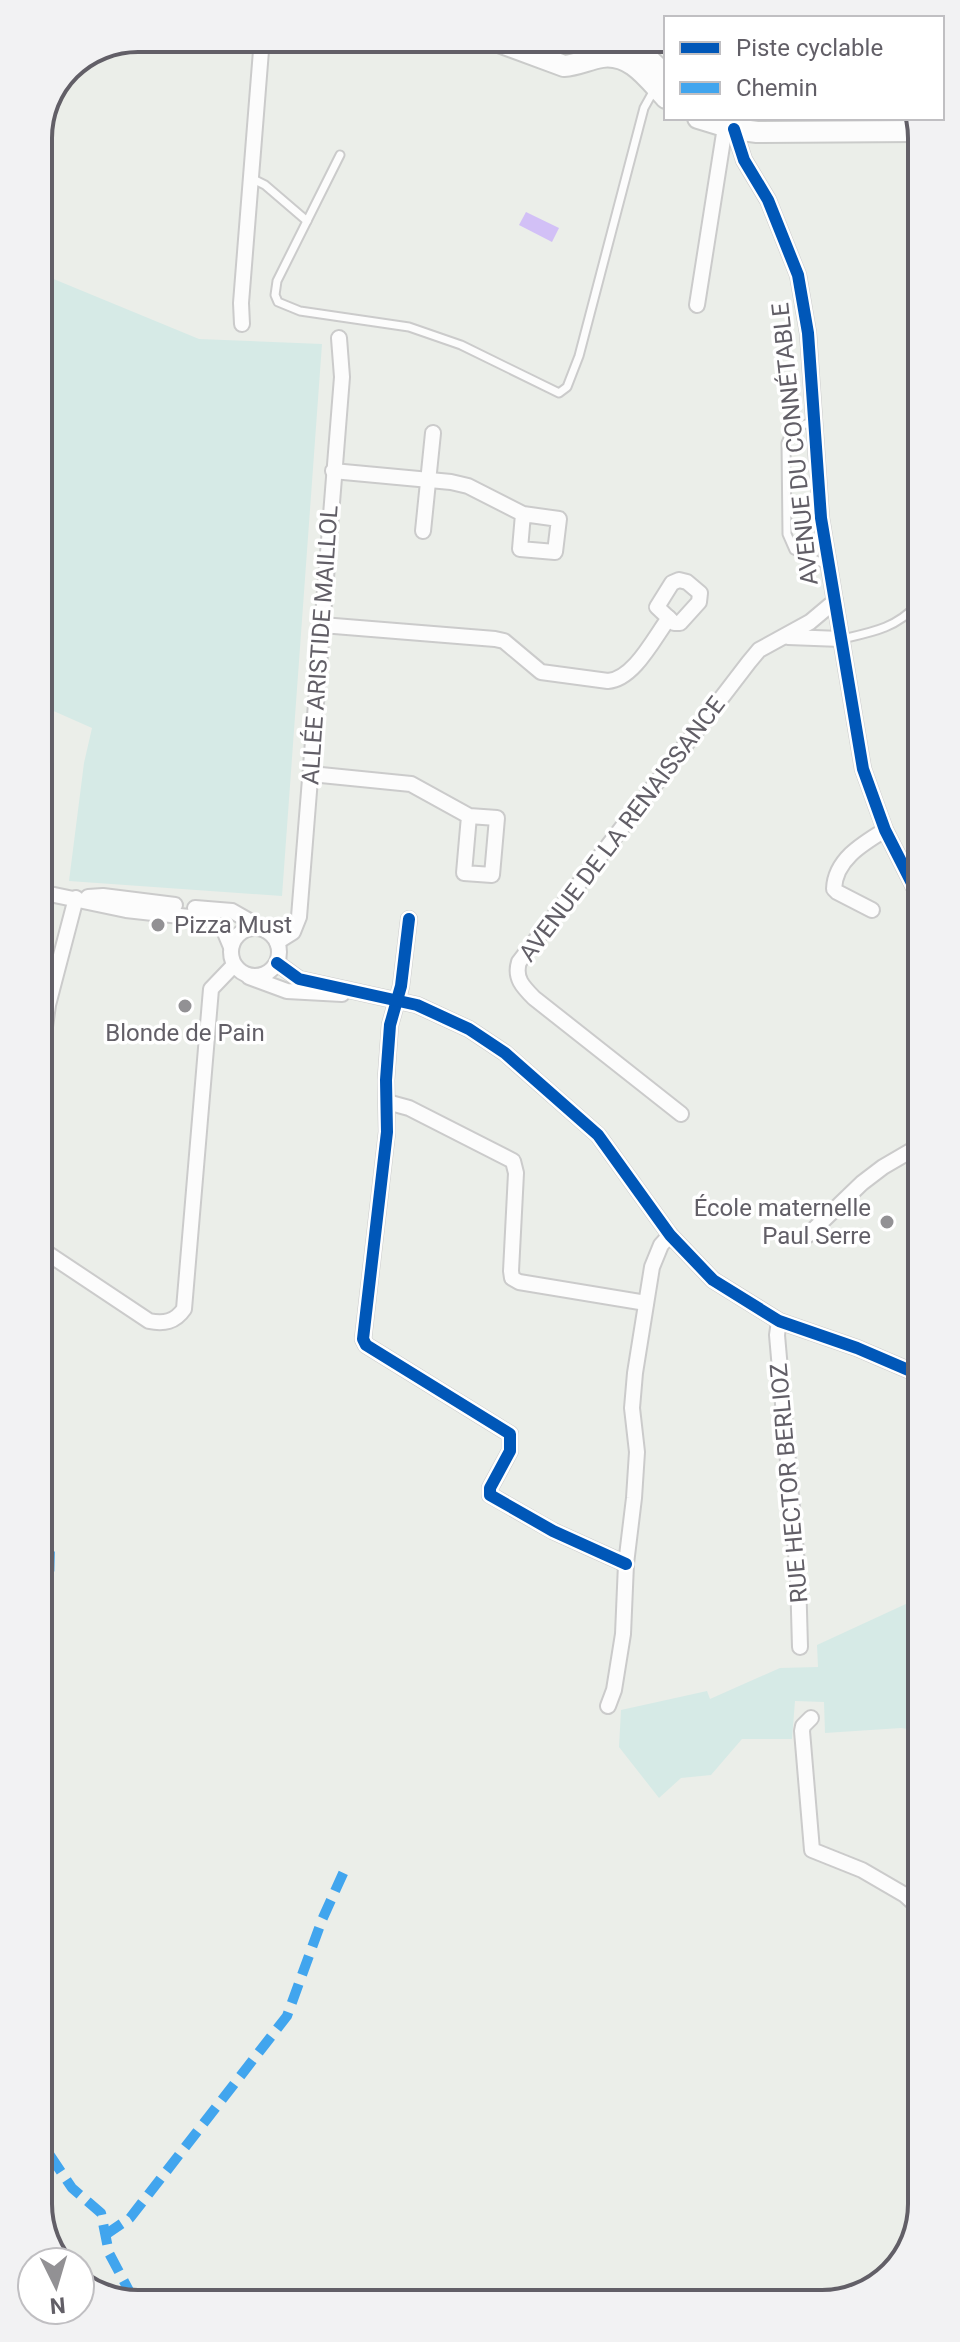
<svg xmlns="http://www.w3.org/2000/svg" width="960" height="2342" viewBox="0 0 960 2342" font-family="Roboto,sans-serif">
<rect width="100%" height="100%" fill="#ebeee9"/>
<g fill="#d6eae6">
<polygon points="39,273 199,339 322,344 282,896 69,881 84,763 92,728 40,705 39,593 44,581 39,578"/>
<polygon points="921,1597 921,1731 901,1728 825,1733 824,1702 795,1701 792,1739 742,1739 711,1775 681,1778 659,1798 619,1747 621,1710 707,1691 710,1699 780,1668 818,1667 817,1645"/>
</g>
<polygon fill="#d2c0f6" points="526,212 559,228 552,242 519,225"/>
<g fill="none" stroke-linecap="round" stroke-linejoin="round">
<g stroke="#cbcbcb" stroke-width="11">
<g id="lane">
<polyline points="340,155 277,281 275,295 278,302 300,311 409,327 461,345 559,393 567,387 579,356 644,108 654,90"/>
<polyline points="253,179 265,185 307,221"/>
<path d="M 813,422 C 798,426 792,427 786,443 L 787,534 L 794,550 L 829,566"/>
<path d="M 842,639 C 873,632 896,628 918,604"/>
</g>
</g>
<g stroke="#cbcbcb" stroke-width="18">
<g id="street">
<polyline points="600,57 606,38"/>
<polyline points="734,129 744,160 768,200 798,275 808,333 821,518 863,769 885,830 919,897"/>
<polyline points="697,305 725,127"/>
<polyline points="242,324 241,303 262,38"/>
<polyline points="333,471 451,482 468,486 523,514 559,519 555,552 520,549 523,514"/>
<polyline points="423,531 433,433"/>
<polygon points="679,580 687,582 700,593 699,602 680,623 674,623 657,607 672,583"/>
<path d="M 322,625 L 495,639 L 504,641 L 541,672 L 608,681 C 634,679 654,638 669,618"/>
<polyline points="788,637 841,639"/>
<polyline points="311,774 411,784 469,816 497,818 492,875 464,873 469,816"/>
<polyline points="40,892 126,910 207,919 223,928 231,947"/>
<polyline points="88,897 103,896 175,905"/>
<polyline points="195,908 232,911 267,931"/>
<path d="M 872,910 L 837,892 L 834,889 C 835,860 862,844 885,830"/>
<polyline points="409,919 401,986 390,1025 386,1080 387,1132 363,1339 366,1345 510,1434 510,1451 490,1488 490,1495 553,1531 626,1564"/>
<circle cx="255" cy="952" r="24"/>
<polyline points="277,942 293,932 299,917 342,377 339,338"/>
<polyline points="277,963 299,979 417,1005 469,1029 505,1053 598,1135 670,1235 713,1280 779,1321 857,1348 920,1375"/>
<polyline points="249,977 287,991 342,994"/>
<polyline points="40,1063 48,1005 76,898"/>
<polyline points="387,1102 409,1108 513,1161 516,1173 511,1271 512,1278 519,1282 646,1303"/>
<path d="M 681,1114 L 534,998 C 523,987 514,978 519,962 L 749,662 L 759,650 L 810,622 L 835,601"/>
<polyline points="808,1235 862,1183 883,1167 919,1146"/>
<path d="M 41,1249 L 149,1321 C 164,1324 175,1322 184,1309 L 211,989 L 234,965"/>
<polyline points="779,1321 777,1335 798,1576 800,1647"/>
<polyline points="608,1706 614,1690 623,1634 626,1564 634,1498 637,1452 632,1408 635,1373 652,1267 661,1245 670,1235"/>
<polyline points="811,1718 803,1726 802,1731 812,1850 862,1870 905,1895 915,1904 921,1924"/>
</g>
</g>
<g stroke="#cacbca" stroke-width="24">
<g id="secondary">
<path d="M 488,38 L 564,66 C 578,65 589,59 602,57 C 631,53 648,79 666,98"/>
<polyline points="627,38 666,76"/>
<polyline points="698,118 734,129 757,132 917,131"/>
</g>
</g>
<use href="#lane" stroke="#fcfcfc" stroke-width="7"/>
<use href="#street" stroke="#fcfcfc" stroke-width="14"/>
<use href="#secondary" stroke="#fcfcfc" stroke-width="20"/>
<g stroke="#41a5ee" stroke-width="10" stroke-dasharray="20 10" stroke-linecap="butt">
<polyline points="41,1523 50,1546 42,1841"/>
<polyline points="43,2126 49,2154 72,2188 101,2213 109,2253 136,2304"/>
<polyline points="105,2235 130,2218 287,2016 322,1920 345,1869"/>
</g>
<g stroke="#fff" stroke-width="17">
<g id="cycleway">
<polyline points="734,129 744,160 768,200 798,275 808,333 821,518 863,769 885,830 919,897"/>
<polyline points="409,919 401,986 390,1025 386,1080 387,1132 363,1339 366,1345 510,1434 510,1451 490,1488 490,1495 553,1531 626,1564"/>
<polyline points="277,963 299,979 417,1005 469,1029 505,1053 598,1135 670,1235 713,1280 779,1321 857,1348 920,1375"/>
</g>
</g>
<use href="#cycleway" stroke="#0057b8" stroke-width="12"/>
</g>
<g fill="#929194" stroke="#fff" stroke-width="3">
<circle cx="158" cy="925" r="8"/>
<circle cx="185" cy="1006" r="8"/>
<circle cx="887" cy="1222" r="8"/>
</g>
<g text-anchor="middle" stroke-width="7" stroke-linejoin="round" paint-order="stroke">
<g font-size="24" fill="#625f67" stroke="#fff">
<text transform="translate(795 444) rotate(-96)" y="8">AVENUE DU CONNÉTABLE</text>
<text transform="translate(320 645) rotate(-86)" y="8">ALLÉE ARISTIDE MAILLOL</text>
<text transform="translate(622 829) rotate(-53)" y="8">AVENUE DE LA RENAISSANCE</text>
<text transform="translate(789 1483) rotate(-95)" y="8">RUE HECTOR BERLIOZ</text>
</g>
<g font-size="24" fill="#625f67" stroke="#fff" text-anchor="start">
<text x="174" y="933">Pizza Must</text>
<text x="185" y="1041" text-anchor="middle">Blonde de Pain</text>
<text x="871" y="1216" text-anchor="end">École maternelle<tspan x="871" dy="28">Paul Serre</tspan></text>
</g>
</g>
<path d="M0 0H960V2342H0ZM138 52H822A86 86 0 0 1 908 138V2204A86 86 0 0 1 822 2290H138A86 86 0 0 1 52 2204V138A86 86 0 0 1 138 52Z" fill="#f2f2f3" fill-rule="evenodd"/>
<path fill="none" stroke="#625f67" stroke-width="4" d="M138 52H822A86 86 0 0 1 908 138V2204A86 86 0 0 1 822 2290H138A86 86 0 0 1 52 2204V138A86 86 0 0 1 138 52Z"/>
<rect x="664" y="16" width="280" height="104" fill="#ffffff" stroke="#c0bfc2" stroke-width="2"/>
<rect x="680" y="42" width="40" height="12" fill="#0057b8" stroke="#c0bfc2" stroke-width="2"/>
<text x="736" y="56" font-size="24" fill="#625f67">Piste cyclable</text>
<rect x="680" y="82" width="40" height="12" fill="#41a5ee" stroke="#c0bfc2" stroke-width="2"/>
<text x="736" y="96" font-size="24" fill="#625f67">Chemin</text>
<g transform="translate(56 2286) rotate(175)"><circle r="38" fill="#ffffff" stroke="#c0bfc2" stroke-width="2"/>
<path d="M0-6L14 30L0 20L-14 30Z" fill="#929194"/>
<text y="-12" font-size="22" font-weight="bold" text-anchor="middle" fill="#625f67">N</text>
</g>
</svg>
